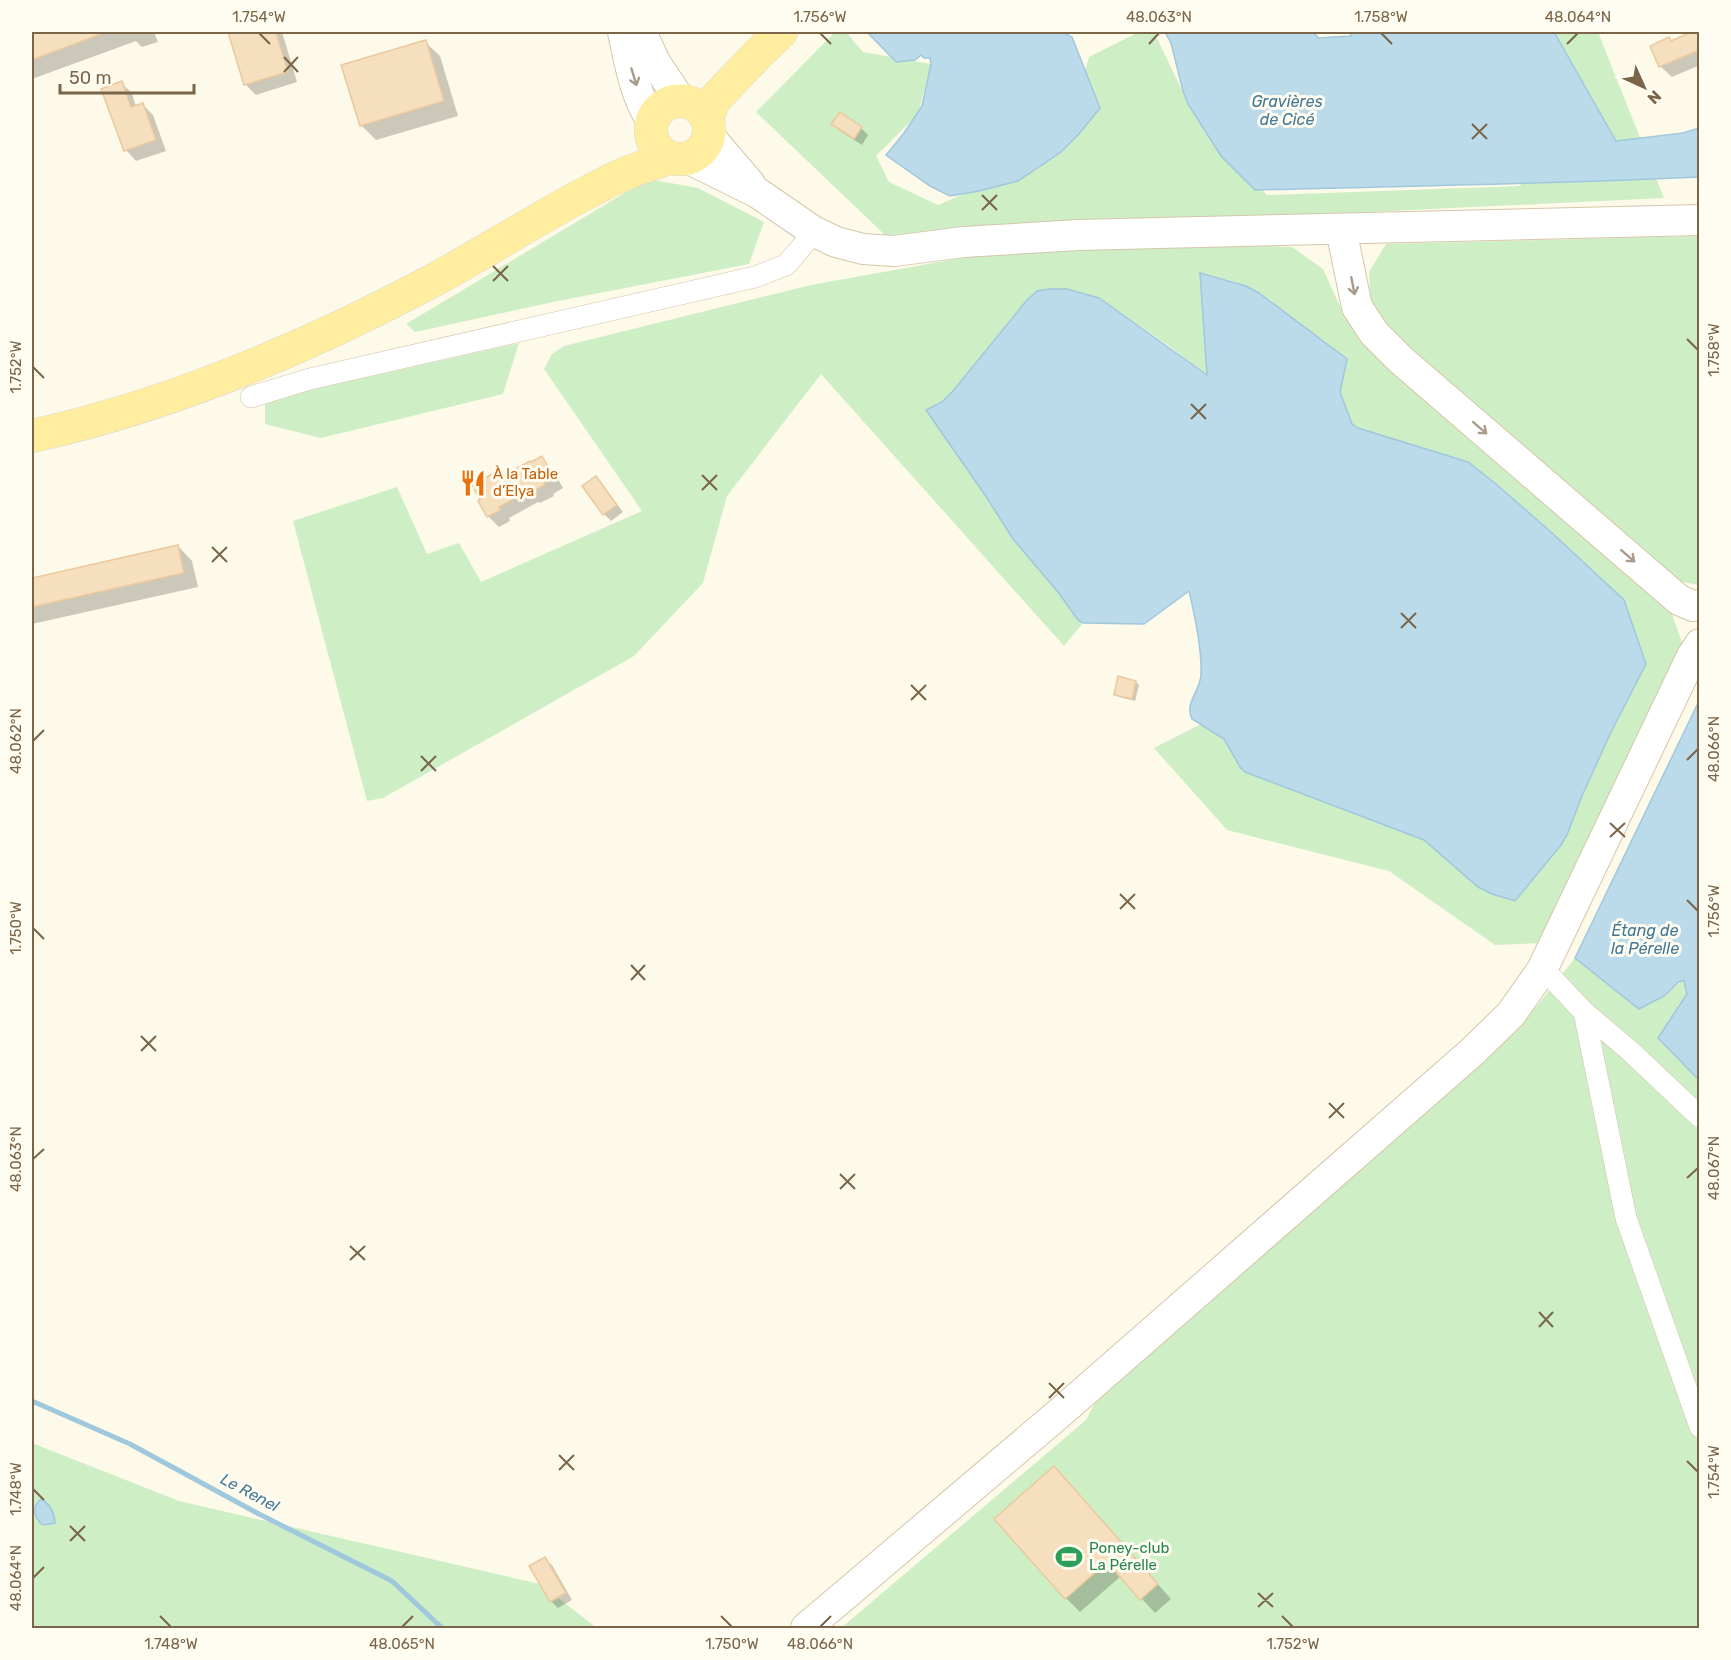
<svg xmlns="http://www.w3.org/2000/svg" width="1731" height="1660" viewBox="0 0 1731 1660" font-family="Rubik,sans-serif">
<rect width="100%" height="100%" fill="#fefae9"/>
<g fill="#ceeec5">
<polygon points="835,32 846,32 863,52 931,64 918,114 876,156 889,182 938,205 1061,152 1089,57 1139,32 1154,32 1192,111 1267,195 1521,186 1492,60 1482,32 1598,32 1664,198 885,235 756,112"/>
<polygon points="648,179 698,188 764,222 749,264 558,301 415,332 406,324"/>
<polygon points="1699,236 1699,585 1670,580 1408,353 1371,303 1369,272 1386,244"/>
<path d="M 1129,242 L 1292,247 L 1323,269 L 1343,313 L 1387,364 L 1668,603 L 1683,645 L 1541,943 L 1495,945 L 1389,871 L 1227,830 L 1154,748 L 1201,724 L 1225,739 L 1240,767 L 1245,772 L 1424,840 L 1449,861 L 1529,884 L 1561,845 L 1567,835 L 1582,796 L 1611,732 L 1646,664 L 1624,600 L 1551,532 L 1352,424 L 1340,392 L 1341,383 C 1314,348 1288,304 1246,286 C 1232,280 1216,277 1201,273 L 1207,375 L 1169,346 L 1099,298 L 1067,289 L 1050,289 L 1037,291 L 1027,300 L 953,391 L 942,402 L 926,410 L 985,495 L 1013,539 L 1058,592 L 1078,620 L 1083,623 L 1064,646 L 821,374 L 727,496 L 703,583 L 634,656 L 383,798 L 367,801 L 293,521 L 397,487 L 427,554 L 459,543 L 481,582 L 642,511 L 544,369 L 552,354 L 564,346 L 811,285 L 972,256 Z"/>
<polygon points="519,343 503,394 321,438 265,424 265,400"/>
<polygon points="1575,958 1639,1009 1664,996 1684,980 1687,994 1658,1038 1699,1080 1699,1628 841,1628 1086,1420 1098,1397 1493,1048 1536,1007"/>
<polygon points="32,1443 179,1501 540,1584 597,1628 32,1628"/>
</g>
<g fill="#bbdaea" stroke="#a0c8dd" stroke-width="1.5">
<polygon points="867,32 1062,32 1072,37 1100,108 1079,134 1061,152 1018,181 979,191 950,196 930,186 886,155 904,133 922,106 931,64 930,58 924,58 921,55 915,60 896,62"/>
<path d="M 1165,32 L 1314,32 L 1318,38 L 1351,36 L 1350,32 L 1554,32 L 1616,141 L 1683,133 L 1699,128 L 1699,177 C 1551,184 1403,186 1255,190 L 1221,156 L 1188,104 L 1183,91 L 1171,43 Z"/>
<path d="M 1200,273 L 1246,286 L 1259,293 L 1347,359 L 1340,392 L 1352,424 L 1358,428 L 1468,462 L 1496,484 L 1551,532 L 1624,600 L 1646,664 L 1611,732 L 1582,796 L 1567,835 L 1561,845 L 1515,901 L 1492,894 L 1478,887 L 1424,840 L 1245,772 L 1240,767 L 1224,739 L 1192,719 C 1184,703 1201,690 1201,674 C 1202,648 1195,616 1189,591 L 1144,624 L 1083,623 L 1078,620 L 1058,592 L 1013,539 L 985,495 L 926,410 L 942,402 L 953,391 L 1027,300 L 1037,291 L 1050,289 L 1067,289 L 1099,298 L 1207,375 Z"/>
<polygon points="1699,701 1700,1080 1699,1080 1658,1038 1687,994 1684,980 1679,982 1664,996 1639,1009 1575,958"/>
<path d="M 41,1499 C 51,1505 54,1512 55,1523 L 43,1525 C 34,1518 31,1507 41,1499 Z"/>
</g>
<g fill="#0003">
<polygon points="32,32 154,32 158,42 142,47 136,41 32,79"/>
<polygon points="230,32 282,32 297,82 256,95 245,84"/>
<polygon points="1695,32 1700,32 1700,65 1672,77 1661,67 1652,47 1669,39 1672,42"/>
<polygon points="425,42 440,56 458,116 376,140 361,125"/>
<polygon points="121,83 132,93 136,107 143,105 153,115 166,151 136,161 126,150 103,90"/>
<polygon points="840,114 861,128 868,135 862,145 840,131 833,124"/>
<polygon points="542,458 552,469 563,488 553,494 554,496 540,503 538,502 509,518 510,521 499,527 488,516 480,502 499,472 504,476"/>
<polygon points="596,478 623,512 611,521 604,514"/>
<polygon points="178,546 192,561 198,587 32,624 32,579"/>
<polygon points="1136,682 1139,685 1135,701 1119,697 1116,694"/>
<polygon points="1068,1483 1171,1599 1155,1613 1121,1576 1080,1612 1066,1598"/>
<polygon points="545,1559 552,1565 572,1600 558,1608 551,1601"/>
</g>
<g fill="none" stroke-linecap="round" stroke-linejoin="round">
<polyline stroke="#a0c8dd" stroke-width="5" points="32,1401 130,1444 257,1513 392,1581 442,1628"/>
</g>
<g fill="#f6dfbe" stroke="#eac99d" stroke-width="1.5">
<polygon points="32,32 103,32 104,33 32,60"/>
<polygon points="228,32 276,32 288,72 244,85"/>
<polygon points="1691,32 1700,32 1700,50 1659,67 1650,46 1669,37 1671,41"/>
<polygon points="426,40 444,101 360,126 341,65"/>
<polygon points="122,81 131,107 143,103 156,140 124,151 101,89"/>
<polygon points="840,112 862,127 854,139 831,124"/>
<polygon points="542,456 554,477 544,483 545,485 528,494 527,492 499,507 501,510 487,517 478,501 480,500 472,485 499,470 503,476 530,461 531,462"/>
<polygon points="596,476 617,505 603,515 582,486"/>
<polygon points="178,545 184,573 32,607 32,578"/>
<polygon points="1118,676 1136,681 1132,699 1114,695"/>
<polygon points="1054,1466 1158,1584 1140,1600 1107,1562 1065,1599 994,1519"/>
<polygon points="545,1557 566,1593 550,1602 529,1566"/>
</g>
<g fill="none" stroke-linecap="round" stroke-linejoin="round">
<g stroke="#d2c4ad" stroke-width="22">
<g id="street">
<polyline points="251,397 310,379 755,277 786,265 805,243 813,231"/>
<polyline points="1542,970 1548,974 1584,1012 1629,1050 1700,1117"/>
<polyline points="1584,1012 1626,1218 1700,1427"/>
</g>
</g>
<g stroke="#d5c6aa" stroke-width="32">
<g id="secondary">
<path d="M 623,32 C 629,60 635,97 652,121"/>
<polyline points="641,32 655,62 680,100"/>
<polyline points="709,136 750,184"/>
<polyline points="687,158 758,193 813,231 836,242 863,249 894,251 964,242 1078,235 1700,220"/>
<polyline points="1341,229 1357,307 1374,333 1401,360 1679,600 1693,606 1700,605"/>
<polyline points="806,1628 1062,1411 1472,1052 1511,1014 1542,970 1692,656 1700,644"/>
</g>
</g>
<g stroke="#ddd7d0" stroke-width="34">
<g id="primary">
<circle cx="680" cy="130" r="29"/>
<polyline points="707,118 714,100 758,54 781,32"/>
<path d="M 32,436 C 172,405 306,348 432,281 C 486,252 536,219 590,191 C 602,185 614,178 627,173 C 641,167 655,163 669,158"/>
</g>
</g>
<use href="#street" stroke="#fff" stroke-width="21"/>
<use href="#secondary" stroke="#fff" stroke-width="30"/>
<use href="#primary" stroke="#ffee9f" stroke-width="33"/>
</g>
<defs><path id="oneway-shaft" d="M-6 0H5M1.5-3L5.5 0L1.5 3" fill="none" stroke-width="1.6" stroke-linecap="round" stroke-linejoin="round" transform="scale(1.5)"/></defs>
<g stroke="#a99b89">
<use href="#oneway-shaft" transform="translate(634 77) rotate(73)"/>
<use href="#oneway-shaft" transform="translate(1353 286) rotate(79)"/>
<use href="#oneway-shaft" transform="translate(1480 428) rotate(41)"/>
<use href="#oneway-shaft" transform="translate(1628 556) rotate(41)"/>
</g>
<path fill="none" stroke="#7b6549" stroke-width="2" d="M 259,33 L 270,44M 820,33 L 831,44M 1381,33 L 1392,44M 1149,44 L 1159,33M 1567,44 L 1578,33M 284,57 L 298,72M 284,72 L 298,57M 1472,124 L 1487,139M 1472,139 L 1487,124M 982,195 L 997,210M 982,210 L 997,195M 493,266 L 508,281M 493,281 L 508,266M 1687,339 L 1698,350M 33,367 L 44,378M 1191,404 L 1206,419M 1191,419 L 1206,404M 702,475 L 717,490M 702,490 L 717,475M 212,547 L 227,562M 212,562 L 227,547M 1401,613 L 1416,628M 1401,628 L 1416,613M 911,685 L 926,700M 911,700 L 926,685M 33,741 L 44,730M 421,756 L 436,771M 1687,760 L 1698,749M 421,771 L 436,756M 1610,823 L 1625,837M 1610,837 L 1625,823M 1120,894 L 1135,909M 1687,900 L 1698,911M 1120,909 L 1135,894M 33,928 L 44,939M 631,965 L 645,980M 631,980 L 645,965M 141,1036 L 156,1051M 141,1051 L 156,1036M 1329,1103 L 1344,1118M 1329,1118 L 1344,1103M 33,1159 L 44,1149M 840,1174 L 855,1189M 1687,1178 L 1698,1168M 840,1189 L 855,1174M 350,1246 L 365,1260M 350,1260 L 365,1246M 1539,1312 L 1553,1327M 1539,1327 L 1553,1312M 1049,1383 L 1064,1398M 1049,1398 L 1064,1383M 559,1455 L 574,1470M 1687,1461 L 1698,1472M 559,1470 L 574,1455M 33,1489 L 44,1500M 70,1526 L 85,1541M 70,1541 L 85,1526M 33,1578 L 44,1567M 1258,1593 L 1273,1607M 1258,1607 L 1273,1593M 160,1616 L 171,1627M 721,1616 L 732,1627M 1282,1616 L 1293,1627M 402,1627 L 413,1616M 820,1627 L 831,1616"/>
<defs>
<g id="restaurant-bare" transform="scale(2.07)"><path d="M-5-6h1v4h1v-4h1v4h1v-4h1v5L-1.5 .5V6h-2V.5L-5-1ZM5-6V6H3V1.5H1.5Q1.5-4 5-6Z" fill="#e8710a" stroke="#fffcf1" stroke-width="2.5" paint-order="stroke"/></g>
<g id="stadium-bare" transform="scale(2.07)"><path d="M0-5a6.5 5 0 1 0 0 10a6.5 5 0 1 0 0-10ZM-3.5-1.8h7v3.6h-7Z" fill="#2e9e5b" stroke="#fffcf1" stroke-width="2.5" paint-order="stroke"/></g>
</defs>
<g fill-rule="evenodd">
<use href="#restaurant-bare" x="473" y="483"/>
<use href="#stadium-bare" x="1069" y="1557"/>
</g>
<g text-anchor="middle" stroke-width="6" stroke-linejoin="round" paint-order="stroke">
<g font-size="15" fill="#c56008" stroke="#fffcf1" text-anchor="start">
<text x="493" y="479">À la Table<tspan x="493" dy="17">d’Elya</tspan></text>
</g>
<g font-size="15" fill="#27864d" stroke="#fffcf1" text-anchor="start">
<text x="1089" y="1553">Poney-club<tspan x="1089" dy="17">La Pérelle</tspan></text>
</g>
<g font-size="16" font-style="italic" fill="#437998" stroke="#fffcf1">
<text x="1287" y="107">Gravières<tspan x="1287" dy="18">de Cicé</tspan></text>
<text x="1645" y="936">Étang de<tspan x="1645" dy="18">la Pérelle</tspan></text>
<text transform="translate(250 1492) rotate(28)" y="6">Le Renel</text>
</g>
</g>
<rect width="1731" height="1660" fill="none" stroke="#fffcf1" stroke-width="66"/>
<g transform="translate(1644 87) rotate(135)" stroke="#fffcf1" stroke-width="4.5" paint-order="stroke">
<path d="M0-4.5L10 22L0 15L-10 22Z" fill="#7b6549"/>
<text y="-9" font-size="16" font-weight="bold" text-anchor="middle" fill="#7b6549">N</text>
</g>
<path d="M60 84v9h134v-9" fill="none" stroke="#7b6549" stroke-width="3"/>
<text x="69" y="84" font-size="18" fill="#7b6549" stroke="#fffcf1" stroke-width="4.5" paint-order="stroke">50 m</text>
<rect x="33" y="33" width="1665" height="1594" fill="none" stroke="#7b6549" stroke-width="2"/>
<g font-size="15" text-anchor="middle" fill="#7b6549">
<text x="259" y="22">1.754°W</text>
<text x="820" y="22">1.756°W</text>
<text x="1159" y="22">48.063°N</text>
<text x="1381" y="22">1.758°W</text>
<text x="1578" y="22">48.064°N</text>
<text transform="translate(1714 350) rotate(-90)" y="5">1.758°W</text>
<text transform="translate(16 367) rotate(-90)" y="5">1.752°W</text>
<text transform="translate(16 741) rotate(-90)" y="5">48.062°N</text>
<text transform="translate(1714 749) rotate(-90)" y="5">48.066°N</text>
<text transform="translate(1714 911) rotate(-90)" y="5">1.756°W</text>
<text transform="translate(16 928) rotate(-90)" y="5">1.750°W</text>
<text transform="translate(16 1159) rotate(-90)" y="5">48.063°N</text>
<text transform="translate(1714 1168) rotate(-90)" y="5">48.067°N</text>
<text transform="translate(1714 1472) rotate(-90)" y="5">1.754°W</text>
<text transform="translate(16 1489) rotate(-90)" y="5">1.748°W</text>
<text transform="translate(16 1578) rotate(-90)" y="5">48.064°N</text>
<text x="171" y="1649">1.748°W</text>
<text x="402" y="1649">48.065°N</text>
<text x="732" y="1649">1.750°W</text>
<text x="820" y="1649">48.066°N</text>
<text x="1293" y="1649">1.752°W</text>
</g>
</svg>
